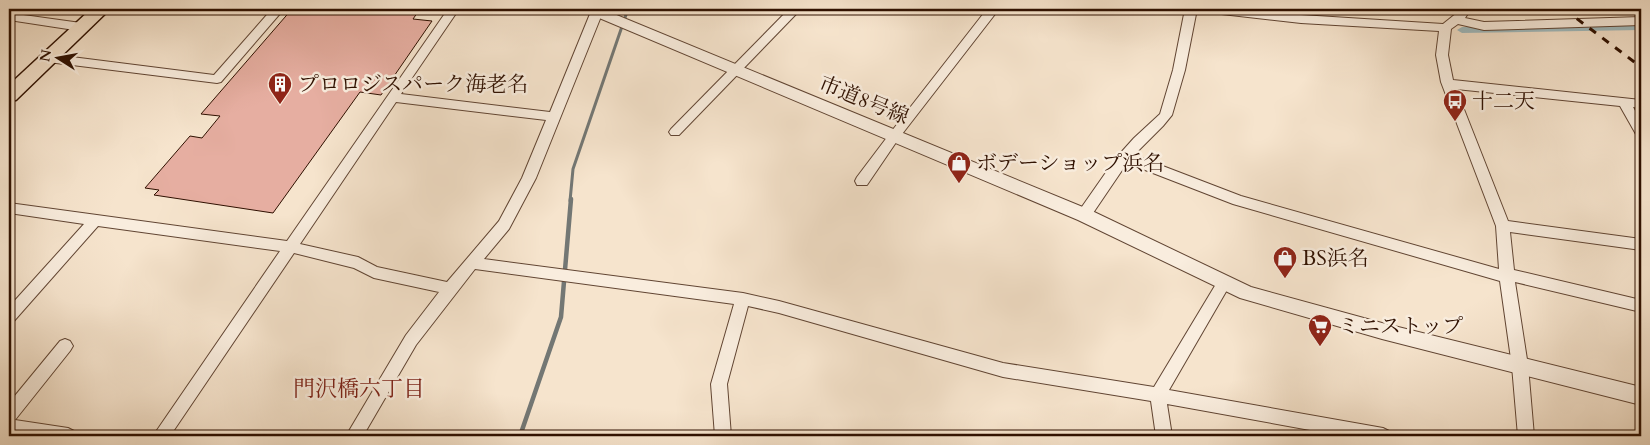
<svg xmlns="http://www.w3.org/2000/svg" width="1650" height="445" viewBox="0 0 1650 445" font-family="Cardo,'Noto Serif JP',serif">
<rect width="100%" height="100%" fill="#f6e4cd"/>
<filter id="stains"><feTurbulence type="fractalNoise" baseFrequency=".004" numOctaves="4"/><feColorMatrix values="0 0 0 0 .2 0 0 0 0 .09 0 0 0 0 .02 0 0 0 .5 -.17"/></filter>
<radialGradient id="worn" r=".72"><stop offset=".6" stop-color="#630" stop-opacity="0"/><stop offset="1" stop-color="#630" stop-opacity=".3"/></radialGradient>
<g fill="none" stroke-linecap="round" stroke-linejoin="round">
<g stroke="#737774" stroke-width="3">
<polyline points="1176,9 1187,10"/>
<polyline points="570,201 573,169 628,9"/>
</g>
<polyline stroke="#737774" stroke-width="4.5" points="520,436 561,317 571,199"/>
<polygon fill="#a0bcc1" fill-rule="evenodd" points="1641,24 1641,30 1462,33 1457,30 1462,27"/>
</g>
<polygon fill="#e6aea1" stroke="#2f1000" points="292,9 420,9 413,19 432,21 381,95 360,92 273,213 154,195 159,190 145,188 190,136 202,138 220,116 201,114"/>
<g fill="none" stroke-linecap="round" stroke-linejoin="round">
<g stroke="#614533" stroke-width="2">
<g id="minor">
<polygon points="272,9 284,9 221,82 217,83 48,62 42,58 48,54 214,75"/>
<path d="M 448,9 L 459,9 L 401,94 L 550,112 L 592,9 L 604,9 L 536,178 L 509,229 L 484,259 L 743,293 L 779,301 L 1003,363 L 1154,387 L 1219,279 L 1224,277 L 1229,279 L 1231,283 L 1169,390 L 1383,428 L 1389,431 L 1391,436 L 1343,436 L 1167,404 L 1172,436 L 1156,436 L 1151,401 L 1003,377 L 779,313 L 748,306 L 727,384 L 731,436 L 715,436 L 711,384 L 734,304 L 475,269 L 416,345 L 363,436 L 346,436 L 406,335 L 439,292 L 374,278 L 354,268 L 294,253 L 170,436 L 153,436 L 280,251 L 98,226 L 14,321 L 9,323 L 9,307 L 84,224 L 9,213 L 9,203 L 287,241 ZM 396,102 L 546,120 L 522,178 L 499,221 L 447,282 L 377,267 L 358,257 L 300,244 Z"/>
<polygon points="789,9 801,9 679,135 671,135 669,132 671,129"/>
<polygon points="987,9 999,9 899,138 867,185 857,185 855,181 857,177 891,132"/>
<polygon points="1185,9 1197,9 1185,70 1172,115 1163,126 1134,155 1241,196 1499,269 1496,226 1441,82 1436,55 1439,31 1301,23 1204,12 1198,9 1236,9 1301,15 1443,24 1458,12 1460,9 1471,9 1465,18 1484,22 1641,17 1641,25 1484,30 1458,24 1451,29 1448,55 1453,80 1641,100 1641,108 1633,107 1641,122 1641,138 1637,136 1620,106 1456,89 1508,221 1641,239 1641,250 1510,232 1514,270 1641,300 1641,312 1515,282 1528,366 1534,436 1518,436 1512,366 1500,281 1233,204 1127,163 1089,219 1084,220 1079,219 1077,215 1079,211 1116,158 1134,138 1160,114 1173,70"/>
<polygon points="9,13 81,23 87,27 81,31 9,20"/>
<polygon points="65,339 70,341 73,346 70,351 15,420 68,428 74,431 76,436 25,436 9,433 9,403 60,341"/>
</g>
</g>
<g stroke="#614533" stroke-width="2">
<polygon id="tertiary" points="583,9 602,9 1090,210 1251,287 1382,323 1641,387 1641,405 1382,339 1240,298 1078,220 585,12"/>
</g>
<g stroke="#2f1000" stroke-width="3">
<polygon id="primary" points="91,9 110,9 16,100 9,101 9,85"/>
</g>
<use href="#minor" fill="#f9edde" fill-rule="evenodd"/>
<use href="#tertiary" fill="#f9edde" fill-rule="evenodd"/>
<use href="#primary" fill="#f6e4cd" fill-rule="evenodd"/>
<polyline stroke="#2f1000" stroke-width="3" stroke-dasharray="8 8" stroke-linecap="butt" points="1564,9 1641,67"/>
</g>
<defs>
<g id="building-pin" transform="scale(1.25)"><path d="M0 17L-7.5 6A9.5 9.5 0 1 1 7.5 6Z" fill="#8f2418" stroke="#f9edde"/><path d="M-4-6H4V6H1V3H-1V6H-4ZM-2.5-4.3h1.7v1.8h-1.7ZM.8-4.3h1.7v1.8H.8ZM-2.5-1h1.7V.8h-1.7ZM.8-1h1.7V.8H.8Z" fill="#fff"/></g>
<g id="bus-pin" transform="scale(1.25)"><path d="M0 17L-7.5 6A9.5 9.5 0 1 1 7.5 6Z" fill="#8f2418" stroke="#f9edde"/><path d="M-5-6H5V4H4V6H2V4H-2V6H-4V4H-5ZM-3.5-4V0h7V-4ZM-3.5 1.2v1.5H-2V1.2ZM2 1.2v1.5H3.5V1.2Z" fill="#fff"/></g>
<g id="shop-pin" transform="scale(1.25)"><path d="M0 17L-7.5 6A9.5 9.5 0 1 1 7.5 6Z" fill="#8f2418" stroke="#f9edde"/><path d="M-5-2.5h2.3a2.7 3.5 0 0 1 5.4 0H5L5.5 6h-11ZM-1.5-2.5h3a1.5 2.3 0 0 0-3 0Z" fill="#fff"/></g>
<g id="supermarket-pin" transform="scale(1.25)"><path d="M0 17L-7.5 6A9.5 9.5 0 1 1 7.5 6Z" fill="#8f2418" stroke="#f9edde"/><path d="M-6-5.5h2.5l.6 2H6L4.5 2H-2.5L-4.4-4H-6ZM-1.5 3.2a1.3 1.3 0 1 0 .1 0ZM3 3.2a1.3 1.3 0 1 0 .1 0Z" fill="#fff"/></g>
</defs>
<g fill-rule="evenodd">
<use href="#building-pin" x="280" y="84"/>
<use href="#bus-pin" x="1455" y="101"/>
<use href="#shop-pin" x="959" y="163"/>
<use href="#shop-pin" x="1285" y="258"/>
<use href="#supermarket-pin" x="1320" y="326"/>
</g>
<g text-anchor="middle" stroke-width="5" stroke-linejoin="round" paint-order="stroke">
<g font-size="21" fill="#2f1000" stroke="#f9edde" text-anchor="start">
<text x="298" y="91">プロロジスパーク海老名</text>
<text x="1472" y="108">十二天</text>
<text x="976" y="170">ボデーショップ浜名</text>
<text x="1302" y="265">BS浜名</text>
<text x="1338" y="333">ミニストップ</text>
</g>
<g font-size="21" fill="#2f1000" stroke="#f9edde">
<text transform="translate(864 100) rotate(22)" y="7">市道8号線</text>
</g>
<g font-size="22" fill="#7a1f14" stroke="#f9edde">
<text x="359" y="396">門沢橋六丁目</text>
</g>
</g>
<rect width="1650" height="445" fill="none" stroke="#f6e4cd" stroke-width="30"/>
<rect x="10" y="10" width="1630" height="425" fill="none" stroke="#2f1000" stroke-width="2.5"/>
<rect x="15" y="15" width="1620" height="415" fill="none" stroke="#2f1000"/>
<g transform="translate(58 58) rotate(281)" stroke="#f9edde" stroke-width="4" paint-order="stroke">
<path d="M0-4L9 19L0 12L-9 19Z" fill="#2f1000"/>
<text y="-8" font-size="14" font-weight="bold" text-anchor="middle" fill="#2f1000">N</text>
</g>
<rect width="100%" height="100%" filter="url(#stains)"/>
<rect width="100%" height="100%" fill="url(#worn)"/>
</svg>
